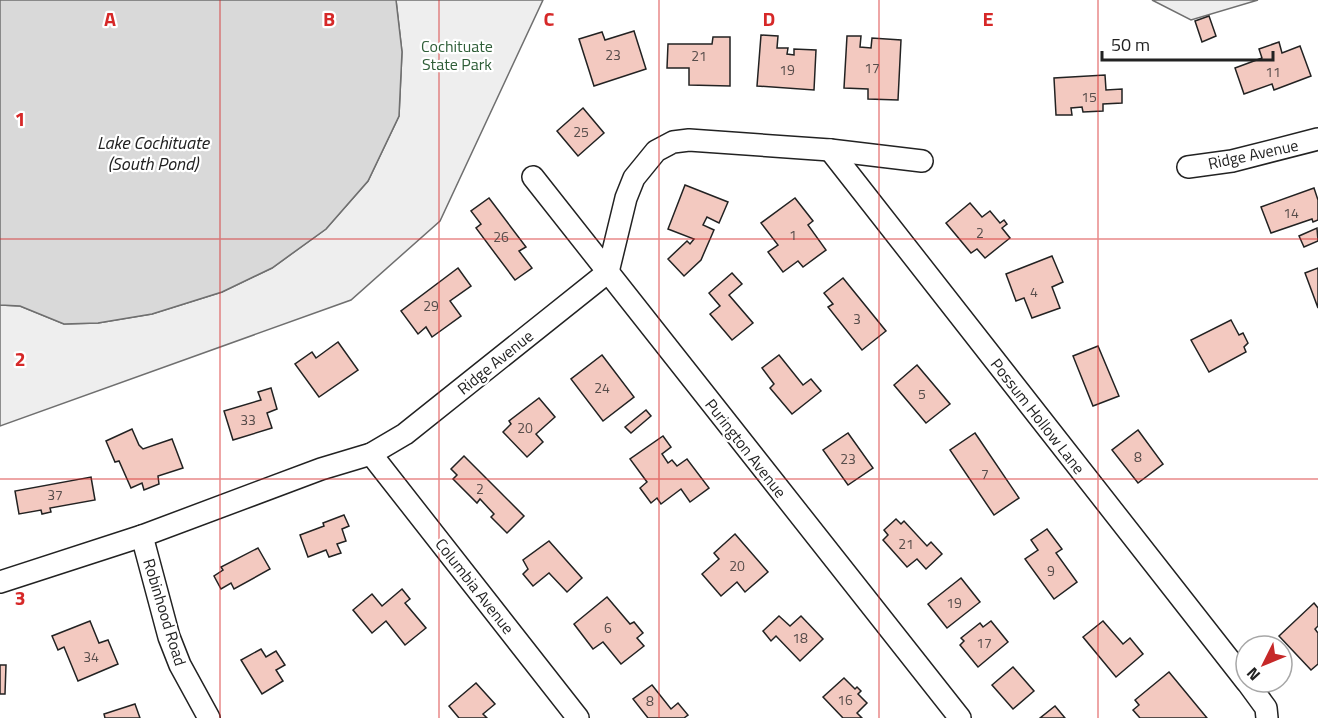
<svg xmlns="http://www.w3.org/2000/svg" width="1318" height="718" viewBox="0 0 1318 718" font-family="'Titillium Web',sans-serif">
<rect width="100%" height="100%" fill="#fff"/>
<g fill="#eee" stroke="#6f6f6f" stroke-width="1.5">
<polygon points="396,0 543,0 440,221 351,300 0,426 0,305 20,306 64,324 98,323 152,314 222,292 272,268 326,229 368,181 399,116 402,52"/>
<polygon points="1152,0 1258,0 1191,20"/>
</g>
<polygon fill="#d9d9d9" stroke="#6f6f6f" stroke-width="1.5" points="0,0 396,0 402,52 399,116 368,181 326,229 272,268 222,292 152,314 98,323 64,324 20,306 0,305"/>
<g fill="#f3c9c0" stroke="#222" stroke-width="1.5">
<polygon points="1209,16 1216,36 1202,42 1195,21"/>
<polygon points="634,31 646,69 594,86 579,39 602,32 605,40"/>
<polygon points="761,35 778,36 777,48 788,48 787,54 794,55 794,49 816,50 814,90 757,86"/>
<polygon points="847,36 861,36 860,47 871,48 872,38 901,40 898,100 868,99 868,89 844,88"/>
<polygon points="713,37 730,37 730,86 689,85 689,68 667,68 668,44 712,44"/>
<polygon points="1279,42 1282,53 1300,46 1311,76 1274,90 1272,84 1244,94 1235,68 1262,58 1259,49"/>
<polygon points="1105,75 1106,90 1122,89 1122,103 1103,104 1103,111 1083,112 1082,107 1071,108 1072,115 1056,115 1054,78"/>
<polygon points="583,108 604,133 578,156 557,131"/>
<polygon points="685,185 728,202 719,223 707,217 703,225 714,230 701,260 684,276 668,259 687,241 690,244 694,239 668,229"/>
<polygon points="1314,188 1318,200 1318,220 1313,222 1312,219 1271,233 1261,207"/>
<polygon points="489,198 526,247 519,251 532,268 515,280 476,228 481,224 471,211"/>
<polygon points="795,198 813,221 808,225 826,250 803,267 798,261 783,272 768,252 778,245 761,223"/>
<polygon points="970,203 982,217 990,211 1000,223 1004,220 1007,224 1002,228 1010,238 985,258 977,249 971,253 946,223"/>
<polygon points="1317,228 1318,241 1304,247 1299,236"/>
<polygon points="1052,256 1063,282 1052,287 1060,308 1032,318 1024,298 1016,301 1006,274"/>
<polygon points="458,268 471,286 450,301 461,316 432,337 426,327 418,334 401,311"/>
<polygon points="1318,268 1318,308 1305,273"/>
<polygon points="732,273 742,284 729,295 753,323 732,340 710,314 720,306 709,293"/>
<polygon points="843,278 886,331 862,350 828,307 833,304 824,293"/>
<polygon points="1231,320 1239,335 1243,333 1248,343 1244,347 1246,352 1209,372 1191,340"/>
<polygon points="338,342 358,370 319,397 295,364 312,352 316,358"/>
<polygon points="1098,346 1119,396 1093,406 1073,356"/>
<polygon points="602,355 634,397 603,421 571,379"/>
<polygon points="779,355 803,385 811,379 821,391 792,414 770,388 774,384 762,368"/>
<polygon points="917,365 950,404 926,423 894,385"/>
<polygon points="271,388 277,409 267,413 272,428 233,440 224,411 261,400 258,392"/>
<polygon points="539,398 555,417 536,434 543,442 527,457 503,432 511,424 509,421"/>
<polygon points="646,410 651,416 631,433 625,427"/>
<polygon points="132,429 139,445 143,449 172,439 183,468 158,476 159,484 144,490 142,483 131,488 119,461 115,462 106,441"/>
<polygon points="1138,430 1163,464 1138,483 1112,450"/>
<polygon points="848,433 873,468 848,485 823,450"/>
<polygon points="975,433 1019,498 994,515 950,450"/>
<polygon points="663,436 671,447 662,454 668,463 672,460 677,466 687,459 709,488 690,502 681,489 661,504 657,498 651,503 640,488 647,482 630,459"/>
<polygon points="464,456 524,516 507,533 491,517 494,514 480,499 477,503 453,479 457,475 451,469"/>
<polygon points="91,477 95,500 50,508 51,512 42,514 41,510 19,514 15,491"/>
<polygon points="344,515 349,526 342,529 346,541 337,544 341,553 329,557 326,550 308,557 300,535 324,526 323,523"/>
<polygon points="896,519 901,524 904,521 927,546 931,542 942,554 926,569 917,559 907,567 883,540 888,535 884,530"/>
<polygon points="1047,529 1062,549 1056,553 1077,582 1054,599 1025,559 1038,550 1031,540"/>
<polygon points="735,534 768,572 745,592 737,582 721,596 702,574 719,559 714,553"/>
<polygon points="549,541 582,578 567,592 549,573 533,586 523,574 528,569 523,560"/>
<polygon points="258,548 270,569 234,589 231,583 221,589 214,576 223,570 221,567"/>
<polygon points="961,578 980,602 947,628 928,604"/>
<polygon points="402,589 410,599 405,603 426,628 405,645 386,621 372,633 353,610 372,594 382,606"/>
<polygon points="607,597 630,624 634,622 643,633 637,638 644,646 621,664 603,642 593,649 574,624"/>
<polygon points="1314,603 1318,608 1318,626 1315,629 1318,633 1318,664 1311,670 1279,636"/>
<polygon points="779,616 790,626 801,616 823,639 800,661 776,636 771,641 763,631"/>
<polygon points="90,621 99,643 108,640 118,664 78,681 64,647 58,650 52,636"/>
<polygon points="991,621 1008,642 978,667 960,645 964,641 961,638 980,623 983,627"/>
<polygon points="1103,621 1123,644 1130,638 1143,654 1116,677 1083,637"/>
<polygon points="261,649 266,657 276,651 285,665 276,670 283,681 262,694 241,660"/>
<polygon points="0,665 6,665 5,694 0,694"/>
<polygon points="1013,667 1034,691 1013,709 992,685"/>
<polygon points="1169,672 1207,718 1140,718 1133,710 1139,705 1135,700"/>
<polygon points="844,678 855,689 857,687 861,691 858,694 867,703 857,713 862,718 843,718 823,697"/>
<polygon points="476,683 495,704 483,714 487,718 459,718 449,706"/>
<polygon points="652,685 671,709 678,703 688,715 684,718 648,718 633,699"/>
<polygon points="135,704 140,718 105,718 104,714"/>
<polygon points="1055,706 1065,718 1040,718"/>
</g>
<g fill="none" stroke-linecap="round" stroke-linejoin="round">
<g stroke="#222" stroke-width="24">
<g id="street">
<polyline points="830,150 1246,681"/>
<polyline points="1188,167 1232,161 1318,139"/>
<polyline points="533,177 960,718"/>
<polyline points="371,454 578,718"/>
<polyline points="142,536 169,637 180,665 209,718"/>
<polyline points="0,582 142,536 321,469 371,454 405,434 608,272 626,198 634,178 656,151 673,142 689,140 830,150 922,161"/>
<polyline points="1247,682 1266,708 1267,718"/>
</g>
</g>
<use href="#street" stroke="#fff" stroke-width="21"/>
</g>
<path fill="none" stroke="#d62828" stroke-width="1.5" stroke-opacity="0.55" d="M 220,0 L 220,718M 439,0 L 439,718M 659,0 L 659,718M 879,0 L 879,718M 1098,0 L 1098,718M 0,239 L 1318,239M 0,479 L 1318,479"/>
<g text-anchor="middle" stroke-width="4.5" stroke-linejoin="round" paint-order="stroke">
<g font-size="14" fill="#564c4a">
<text x="613" y="60">23</text>
<text x="699" y="61">21</text>
<text x="872" y="73">17</text>
<text x="787" y="75">19</text>
<text x="1273" y="77">11</text>
<text x="1089" y="102">15</text>
<text x="581" y="137">25</text>
<text x="1291" y="218">14</text>
<text x="980" y="238">2</text>
<text x="793" y="240">1</text>
<text x="501" y="242">26</text>
<text x="1034" y="297">4</text>
<text x="431" y="311">29</text>
<text x="857" y="324">3</text>
<text x="602" y="393">24</text>
<text x="922" y="399">5</text>
<text x="248" y="425">33</text>
<text x="525" y="433">20</text>
<text x="1138" y="462">8</text>
<text x="848" y="464">23</text>
<text x="985" y="479">7</text>
<text x="480" y="494">2</text>
<text x="55" y="500">37</text>
<text x="906" y="549">21</text>
<text x="737" y="571">20</text>
<text x="1051" y="576">9</text>
<text x="954" y="608">19</text>
<text x="608" y="633">6</text>
<text x="800" y="643">18</text>
<text x="984" y="648">17</text>
<text x="91" y="662">34</text>
<text x="845" y="705">16</text>
<text x="650" y="706">8</text>
</g>
<g font-size="16" fill="#2f5e38" stroke="#fff">
<text x="457" y="52">Cochituate<tspan x="457" dy="18">State Park</tspan></text>
</g>
<g font-size="16" fill="#222" stroke="#fff">
<text transform="translate(1253 154) rotate(-12)" y="6">Ridge Avenue</text>
<text transform="translate(495 362) rotate(-39)" y="6">Ridge Avenue</text>
<text transform="translate(1038 416) rotate(52)" y="6">Possum Hollow Lane</text>
<text transform="translate(746 448) rotate(52)" y="6">Purington Avenue</text>
<text transform="translate(475 586) rotate(52)" y="6">Columbia Avenue</text>
<text transform="translate(165 612) rotate(73)" y="6">Robinhood Road</text>
</g>
<g font-size="18" font-style="italic" fill="#222" stroke="#fff">
<text x="153" y="149">Lake Cochituate<tspan x="153" dy="21">(South Pond)</tspan></text>
</g>
</g>
<g font-size="20" text-anchor="middle" font-weight="bold" fill="#d62828" stroke="#fff" stroke-width="4.5" stroke-linejoin="round" paint-order="stroke">
<text x="110" y="26">A</text>
<text x="329" y="26">B</text>
<text x="549" y="26">C</text>
<text x="769" y="26">D</text>
<text x="988" y="26">E</text>
<text x="20" y="126">1</text>
<text x="20" y="366">2</text>
<text x="20" y="605">3</text>
</g>
<g transform="translate(1264 664) rotate(227)"><circle r="28" fill="#ffffff" stroke="#a7a7a7" stroke-width="1.5"/>
<path d="M0-4.5L10 22L0 15L-10 22Z" fill="#c62828"/>
<text y="-9" font-size="16" font-weight="bold" text-anchor="middle" fill="#222222">N</text>
</g>
<path d="M1102 51v9h171v-9" fill="none" stroke="#222222" stroke-width="3"/>
<text x="1111" y="51" font-size="18" fill="#222222" stroke="#ffffff" stroke-width="4.5" paint-order="stroke">50 m</text>
</svg>
